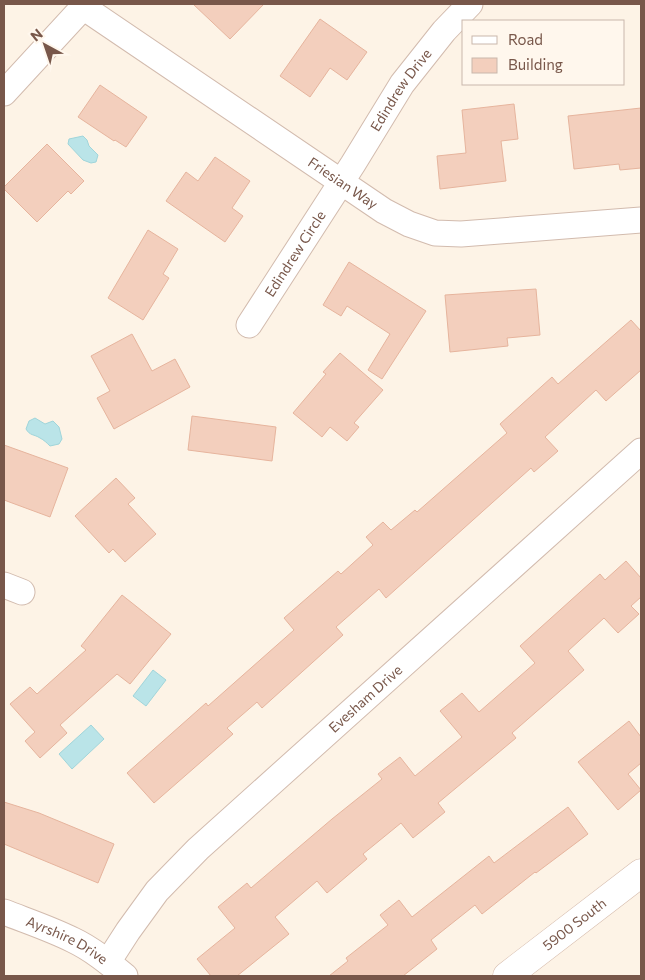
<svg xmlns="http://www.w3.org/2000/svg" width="645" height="980" viewBox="0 0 645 980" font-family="Commissioner,sans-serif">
<rect width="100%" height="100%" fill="#fdf3e6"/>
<g fill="#bae4e8" stroke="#a0d5da">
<polygon points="83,136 87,140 89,146 98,155 96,162 91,163 83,160 68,144 69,139"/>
<path d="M 35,418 L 45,424 L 53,421 L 59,427 L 62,439 L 59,444 L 50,446 C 47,443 44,440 40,438 C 34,434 30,436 26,429 L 29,421 Z"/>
<polygon points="153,670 166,680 146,706 133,696"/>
<polygon points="91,725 104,739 72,769 59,754"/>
</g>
<g fill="#f3cfbd" stroke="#e6b49d">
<polygon points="193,4 264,4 230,39"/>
<polygon points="320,19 367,52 347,80 330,68 310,97 280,76"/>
<polygon points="100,85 147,117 126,147 115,140 114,141 78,117"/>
<polygon points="514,104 518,139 501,141 506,181 440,189 437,156 466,153 462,110"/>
<polygon points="641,108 641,168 620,170 619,164 574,169 568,116"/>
<polygon points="47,144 84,181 71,194 68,191 37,222 4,189 4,187"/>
<polygon points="215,157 250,181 232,208 243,216 225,242 166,201 186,172 198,181"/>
<polygon points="148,230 178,249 163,274 169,278 143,320 108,298"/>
<polygon points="349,262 426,311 382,379 368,370 390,334 347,306 341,316 323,305"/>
<polygon points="536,289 540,335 507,338 508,346 450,352 445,295"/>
<polygon points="631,320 641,331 641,370 606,401 596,390 545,437 558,451 534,472 531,468 386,598 379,589 336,627 343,635 262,708 257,702 227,728 233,734 154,803 127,773 206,703 208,706 294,630 284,618 338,571 341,574 373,545 366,537 383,522 391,530 415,510 417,512 507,433 500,424 552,377 558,384"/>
<polygon points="132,334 152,371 175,359 190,387 114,429 97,398 110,391 91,356"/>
<polygon points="340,353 383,390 354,423 359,427 347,441 330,427 322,437 293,413 326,374 323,372"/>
<polygon points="192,416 276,427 272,461 188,450"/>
<polygon points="4,445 68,468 50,517 4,500"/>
<polygon points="116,478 135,498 128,504 156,534 125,562 113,549 109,553 75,516"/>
<polygon points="626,561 641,578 641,597 631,606 639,614 618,633 604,618 568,651 584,670 512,733 516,738 438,803 445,812 413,838 401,823 363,854 367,859 327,893 317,881 275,917 289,934 237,976 211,976 197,959 235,928 218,907 247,883 251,888 332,819 382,779 378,774 400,757 415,776 462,737 440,711 462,693 479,712 535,663 520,646 600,574 605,580"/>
<polygon points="122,595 171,634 130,684 117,674 60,725 67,733 40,758 25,741 35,732 10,704 30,687 37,694 86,650 81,646"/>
<polygon points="629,721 641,737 641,763 628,774 641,790 618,810 578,762"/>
<polygon points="4,802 39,813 114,844 98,883 4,844"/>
<polygon points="568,807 588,834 536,873 535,872 482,914 475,905 431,940 437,949 403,976 329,976 348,961 346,958 388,925 380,915 399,900 412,917 489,856 494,863"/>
</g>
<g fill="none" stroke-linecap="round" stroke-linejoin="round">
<g stroke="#d2bbae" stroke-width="27">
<g id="minor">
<path id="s1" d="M 83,7 L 384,211 L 409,224 L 435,233 L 461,234 L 641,220"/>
<polyline points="4,93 86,4"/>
<path id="s2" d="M 249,325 L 353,164 L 402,84 L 444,31 L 470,4"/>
<polyline points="4,585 22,592"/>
<path id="s3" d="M 4,912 C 27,921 51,929 73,940 C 92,949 109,963 125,976"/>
<path id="s4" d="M 108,962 L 128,931 L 157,891 L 198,849 L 641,451"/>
</g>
</g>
<g stroke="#d5bbac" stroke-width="29">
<g id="secondary">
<path id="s5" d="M 507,976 L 641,873"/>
</g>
</g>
<use href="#minor" stroke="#fff" stroke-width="25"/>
<use href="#secondary" stroke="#fff" stroke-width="28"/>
</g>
<g text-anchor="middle" stroke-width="5" stroke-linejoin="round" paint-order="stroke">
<g font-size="14" fill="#78574a" stroke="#fff7ed">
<text dy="5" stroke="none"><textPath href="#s2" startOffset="280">Edindrew Drive</textPath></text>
<text dy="5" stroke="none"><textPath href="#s1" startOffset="314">Friesian Way</textPath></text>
<text dy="5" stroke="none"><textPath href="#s2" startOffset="85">Edindrew Circle</textPath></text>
<text dy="5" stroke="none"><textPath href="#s4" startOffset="370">Evesham Drive</textPath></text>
<text dy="5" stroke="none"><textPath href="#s5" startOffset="85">5900 South</textPath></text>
<text dy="5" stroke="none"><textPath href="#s3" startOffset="69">Ayrshire Drive</textPath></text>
</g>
</g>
<rect width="645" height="980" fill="none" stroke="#78574a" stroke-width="10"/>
<rect x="462" y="20" width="162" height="65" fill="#fff7ed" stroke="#c9b7ac"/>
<rect x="472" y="36" width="25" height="8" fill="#ffffff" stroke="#c9b7ac"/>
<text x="508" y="45" font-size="15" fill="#78574a">Road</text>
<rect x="472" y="58" width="25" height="15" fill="#f3cfbd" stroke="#c9b7ac"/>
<text x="508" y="70" font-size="15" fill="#78574a">Building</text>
<g transform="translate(45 45) rotate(320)" stroke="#fff7ed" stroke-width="4" paint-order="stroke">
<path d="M0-4L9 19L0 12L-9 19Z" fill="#78574a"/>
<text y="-8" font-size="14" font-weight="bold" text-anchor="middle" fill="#78574a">N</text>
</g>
</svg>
